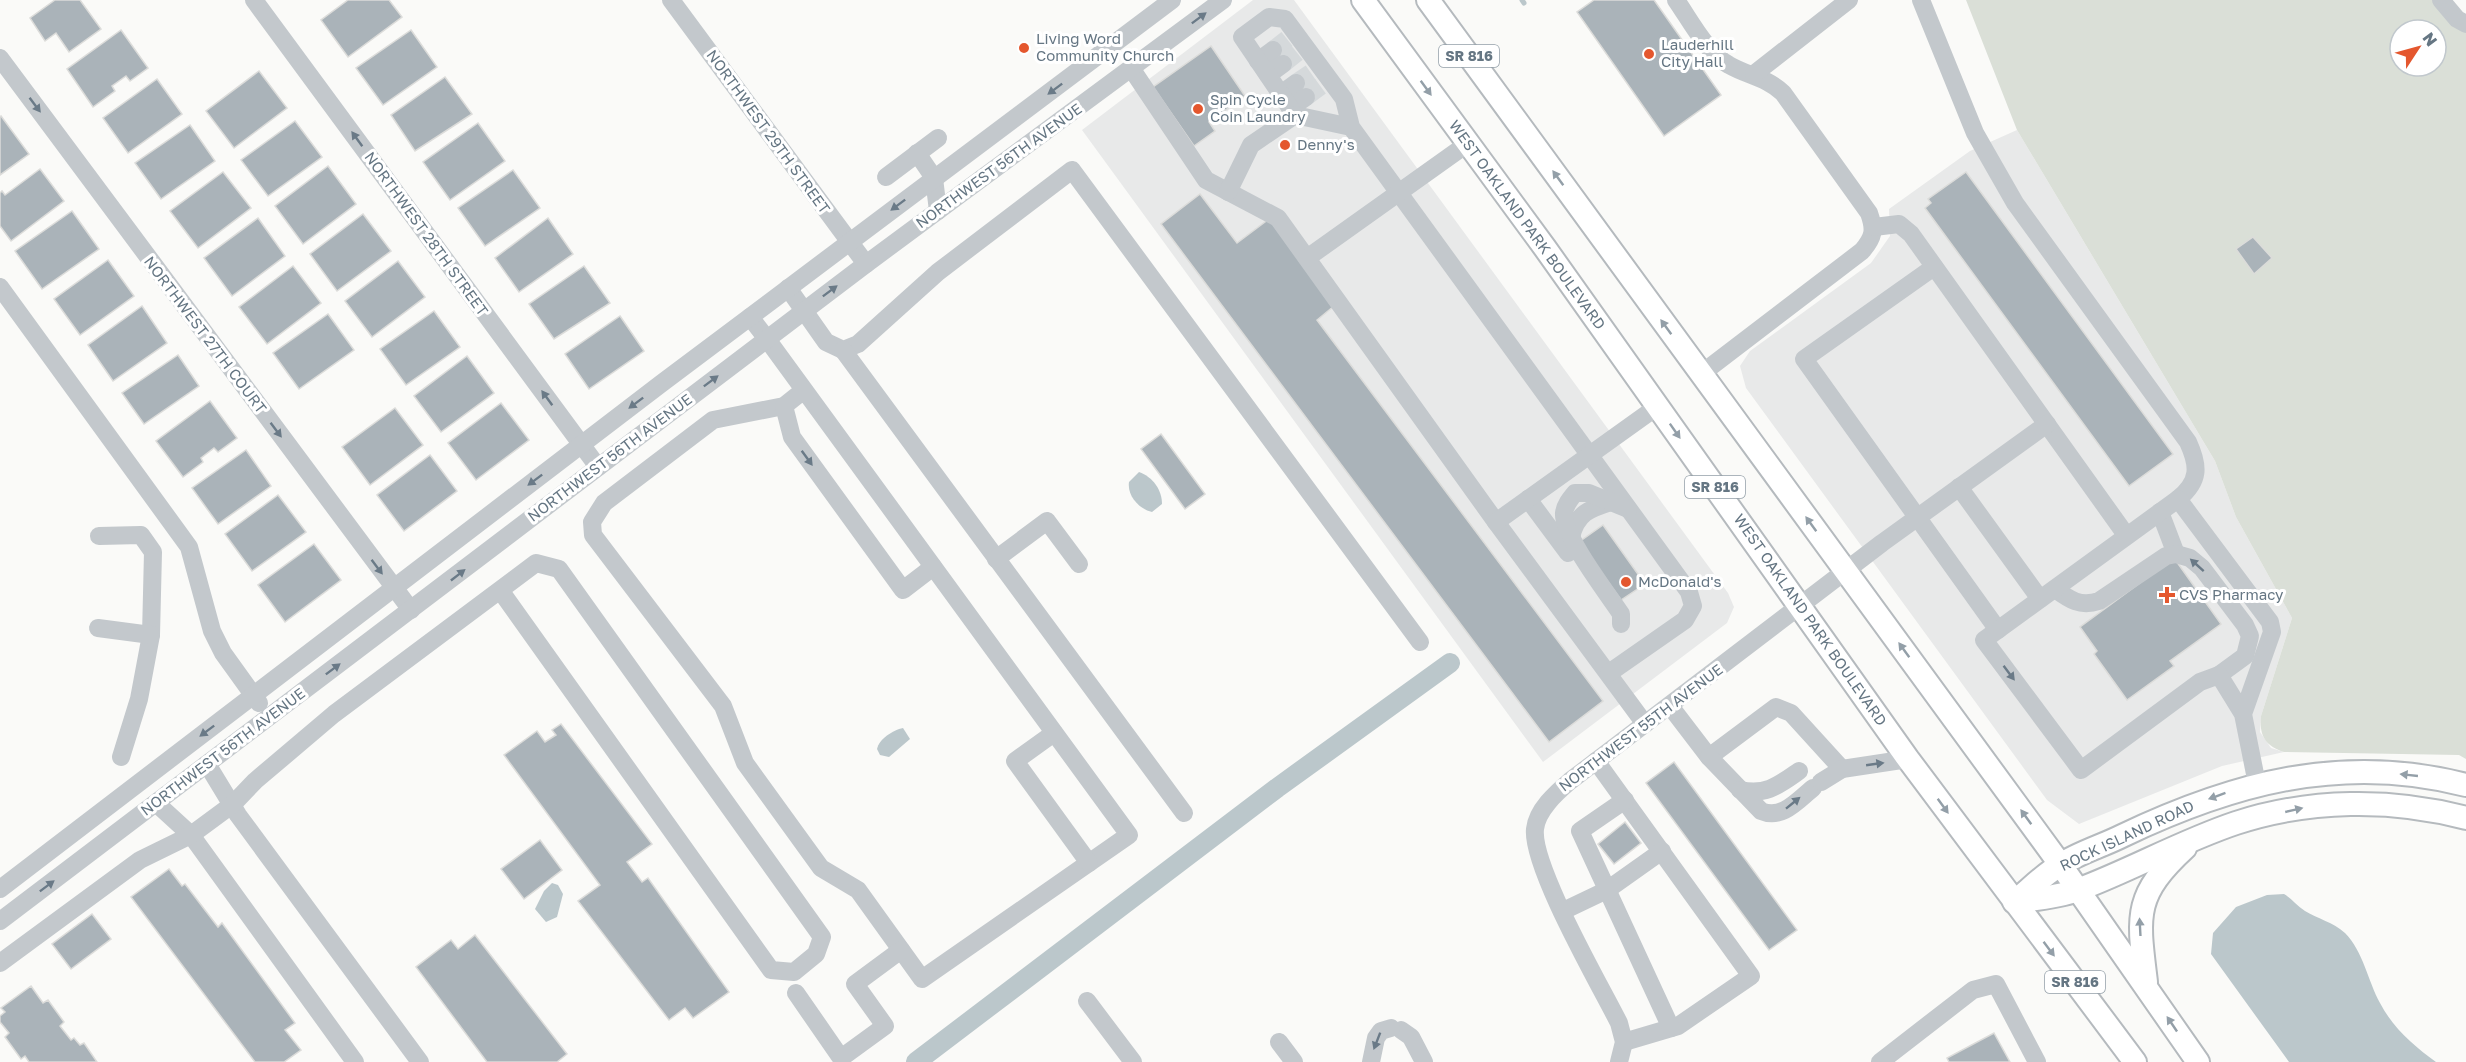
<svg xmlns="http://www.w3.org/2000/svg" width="2466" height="1062" viewBox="0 0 2466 1062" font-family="'Golos Text',sans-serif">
<rect width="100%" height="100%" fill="#fafaf8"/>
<g fill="#e8e9e9">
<polygon points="1253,0 1294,0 1728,593 1734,607 1727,623 1543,762 1082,130"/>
<polygon points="2017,130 2215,461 2236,517 2292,618 2261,716 2260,732 2271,748 2284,752 2222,766 2079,824 2047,800 1746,388 1740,366 1750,351 1871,263 1890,236 1889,209 1970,151"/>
</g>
<path fill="#dadfd7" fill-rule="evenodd" d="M 1966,0 L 2441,0 L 2466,24 L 2466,759 L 2459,755 L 2284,752 C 2265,746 2259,735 2261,716 L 2292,618 L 2236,517 L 2215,461 L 2017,130 ZM 2400,30 L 2436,30 L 2436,66 L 2400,66 Z"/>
<g fill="#bbc7cb">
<path d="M 1139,472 C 1153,477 1162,490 1162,504 L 1152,512 C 1139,509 1127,496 1129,482 Z"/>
<path d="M 903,728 L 910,739 L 889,757 L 880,755 L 877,749 C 879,739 893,730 903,728 Z"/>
<polygon points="552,883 558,885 563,894 557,917 546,922 535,909 544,891"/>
<path d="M 2284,894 C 2292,899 2297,906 2305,911 C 2318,919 2333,922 2345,933 C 2363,951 2368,981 2380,1003 C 2393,1028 2414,1046 2436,1062 L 2289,1062 L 2211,954 L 2213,933 L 2236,907 L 2267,895 Z"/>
</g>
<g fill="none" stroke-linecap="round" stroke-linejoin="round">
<polyline stroke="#bbc7cb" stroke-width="5" points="1522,0 1524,3"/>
<polyline stroke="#bbc7cb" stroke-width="20" points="916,1062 1277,788 1450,663"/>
</g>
<g fill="#aab3b9" stroke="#dcdcda" stroke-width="1.5">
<polygon points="55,0 80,0 101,29 69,52 56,33 45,41 30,18"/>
<polygon points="348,0 389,0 402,17 348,57 321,20"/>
<polygon points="1594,0 1654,0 1721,95 1664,136 1577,12"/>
<polygon points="121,30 148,68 130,81 126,76 112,86 115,91 93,107 67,69"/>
<polygon points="411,30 437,67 383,105 356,68"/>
<polygon points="1211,46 1245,96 1209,122 1215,131 1194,146 1153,87"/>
<polygon points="259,71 287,108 234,148 206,111"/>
<polygon points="445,77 472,114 415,151 391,115"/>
<polygon points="157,79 182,114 128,153 103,118"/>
<polygon points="1,116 29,154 0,175 0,117"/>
<polygon points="295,121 322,157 268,196 241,160"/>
<polygon points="478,123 505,161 450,200 423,162"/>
<polygon points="190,125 215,161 161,199 135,163"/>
<polygon points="328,166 356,204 303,244 275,206"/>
<polygon points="40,169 64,201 11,241 0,226 0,193 2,191 5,195"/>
<polygon points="513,170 540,208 485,246 458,208"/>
<polygon points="223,172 251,208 198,248 170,211"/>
<polygon points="1966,172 2173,454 2129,486 1925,208 1931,203 1928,199"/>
<polygon points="1200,194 1237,243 1269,219 1334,306 1317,320 1603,701 1549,742 1161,224"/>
<polygon points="72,211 99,249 42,289 15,251"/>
<polygon points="363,214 391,251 337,291 310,254"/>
<polygon points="258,218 285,256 232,296 204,258"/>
<polygon points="548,218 573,254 519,292 495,258"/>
<polygon points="2253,237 2272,258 2254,274 2236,249"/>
<polygon points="108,260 134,296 80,335 54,299"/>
<polygon points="398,261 425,297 372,337 345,301"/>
<polygon points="293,266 321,303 267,344 239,307"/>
<polygon points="584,266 610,303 554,339 529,304"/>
<polygon points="142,306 167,343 113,381 88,345"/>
<polygon points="434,311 460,347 406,385 380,349"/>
<polygon points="328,314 354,350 299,389 273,353"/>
<polygon points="620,316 644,351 589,389 565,354"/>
<polygon points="178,355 199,386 144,424 122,393"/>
<polygon points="467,356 494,393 441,432 414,396"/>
<polygon points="210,401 237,438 218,452 214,448 201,458 203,462 183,477 156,441"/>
<polygon points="501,403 529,440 476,480 448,443"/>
<polygon points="395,408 423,445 370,485 342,447"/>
<polygon points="1161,434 1205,494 1185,509 1141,449"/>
<polygon points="246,450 271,486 218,524 192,488"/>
<polygon points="430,455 457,491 404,531 377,495"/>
<polygon points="278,495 306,532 252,571 225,534"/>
<polygon points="1603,525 1645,584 1621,600 1579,542"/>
<polygon points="314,544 341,580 285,622 258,585"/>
<polygon points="2174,558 2221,624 2170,661 2174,666 2127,700 2094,654 2097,651 2080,627"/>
<polygon points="561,724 652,844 627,862 642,882 648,878 729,992 693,1018 685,1008 669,1020 578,901 600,885 504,755 537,731 545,742 556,735 552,730"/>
<polygon points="1674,762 1797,930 1769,950 1646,783"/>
<polygon points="1625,822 1641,843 1614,864 1598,844"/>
<polygon points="540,840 562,870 524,899 501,869"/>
<polygon points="169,869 182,886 185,884 218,927 222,923 295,1023 285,1030 301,1050 284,1062 255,1062 131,897"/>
<polygon points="92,914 111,939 71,969 52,944"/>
<polygon points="475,935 567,1054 557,1062 487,1062 416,967 451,940 458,949"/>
<polygon points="31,986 43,1003 48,1000 64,1022 60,1026 71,1040 74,1038 80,1045 84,1043 97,1062 29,1062 25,1056 21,1059 5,1037 9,1033 0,1022 0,1016 5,1012 1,1008"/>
<polygon points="1994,1033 2010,1062 1949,1062 1947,1058"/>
</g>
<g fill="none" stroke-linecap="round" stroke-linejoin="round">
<g stroke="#d5d9db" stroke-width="18" stroke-dasharray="18 9" stroke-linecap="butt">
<polyline points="1273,50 1287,39"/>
<polyline points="1283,64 1298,52"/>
<polyline points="1296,83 1312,72"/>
<polyline points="1306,97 1321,86"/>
</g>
<g stroke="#b5babe" stroke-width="26">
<g id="major">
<polyline points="1363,0 1545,248 1908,759 2135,1062"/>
<polyline points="1428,0 2060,864 2198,1062"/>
<path d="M 2014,902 C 2029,890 2043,875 2060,865 C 2078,853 2102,846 2122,836 C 2233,783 2343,753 2466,785"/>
<path d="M 2018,902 C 2038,898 2061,897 2080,889 C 2133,869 2182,841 2236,823 C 2309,799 2392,798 2466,818"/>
<path d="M 2146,982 C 2138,916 2133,896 2185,848"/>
</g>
</g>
<g stroke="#c3c8cc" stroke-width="18">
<polyline points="254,0 598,467"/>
<polyline points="671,0 866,264"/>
<path d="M 1676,0 C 1690,20 1707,53 1729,65 C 1748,76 1766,77 1783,93 L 1869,213 C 1875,230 1874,237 1862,251 L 1701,374"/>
<path d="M 1921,0 L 1975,133 L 2015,203 L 2188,442 C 2199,466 2200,481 2178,499"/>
<polyline points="2441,0 2457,19 2466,24"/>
<polyline points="0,58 411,610"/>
<polyline points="1258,61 1273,50"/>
<polyline points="1131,68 1206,180 1278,218 1496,522 1645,724"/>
<polyline points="1754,74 1849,0"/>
<polyline points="1268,75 1283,64"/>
<polyline points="1281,94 1296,83"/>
<polyline points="1290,108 1306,97"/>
<polyline points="1351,127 1295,115 1242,37 1269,17 1285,19 1344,99 1351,127 1689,592 1693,606 1685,620 1609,673"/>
<polyline points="917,153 934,178 938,211"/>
<polyline points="886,177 938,138"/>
<polyline points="1228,192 1251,145 1295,115"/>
<polyline points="1874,227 1899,224 1911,234 2126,535"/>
<polyline points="1307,258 1467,144"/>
<polyline points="1934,267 1804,359 1998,630"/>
<polyline points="0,287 189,547 212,631 223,653 259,703"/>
<polyline points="788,288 826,342 843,350 858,344 938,272 1072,170 1420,642"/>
<polyline points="750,317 767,339 1129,835 922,979 858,890 821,868 745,763 723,706 593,535 592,522 604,503 713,420 784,406 804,390"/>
<polyline points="843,350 1184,813"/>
<polyline points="784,406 792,437 903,590 933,567"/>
<polyline points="1959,487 2040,599"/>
<polyline points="1528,499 1568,553"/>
<polyline points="2160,512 2176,554"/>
<polyline points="1496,522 1658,406"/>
<polyline points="99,536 141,535 153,552 151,635 139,699 121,757"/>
<path d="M 1571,537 C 1577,513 1589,509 1611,502"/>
<polyline points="996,559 1047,521 1079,564"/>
<path d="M 2055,589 C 2070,600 2080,607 2099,601 L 2166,556 L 2176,554 L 2190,558 L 2202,568 L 2245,625 L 2250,636 L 2245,656 L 2219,675"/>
<path d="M 1621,624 L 1621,614 C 1608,594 1562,535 1564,513 C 1565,505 1570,499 1575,493 L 1589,493 L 1628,509"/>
<polyline points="98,628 151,635"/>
<polyline points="1670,706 1709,757 1776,707 1791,713 1842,769"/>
<polyline points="2243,714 2219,675 2200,682 2081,770 1984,640 2178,499 2270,622 2272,632 2243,714 2257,784"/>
<polyline points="1054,733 1015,761 1089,863"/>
<path d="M 1709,757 L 1761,811 C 1782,820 1797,801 1813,788"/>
<polyline points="1596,761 1751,976 1678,1026 1624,1042"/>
<polyline points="207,764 238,815 420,1062"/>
<polyline points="1821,782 1842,769 1908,759"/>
<path d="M 1740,790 C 1766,796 1779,785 1799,771"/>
<polyline points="1625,800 1580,831 1671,1028"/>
<polyline points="156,803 191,835 355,1062"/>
<polyline points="0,889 662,383 1172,0"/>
<polyline points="1563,911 1607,890 1662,851"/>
<polyline points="0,921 866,264 1223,0"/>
<polyline points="0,963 140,860 191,835 233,804 255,781 334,714 536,563 559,569 822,937 816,954 794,972 771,970 500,590"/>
<polyline points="796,993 841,1058 885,1026 855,984 901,950"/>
<polyline points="1087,1001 1133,1062"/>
<polyline points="1401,1030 1411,1037 1424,1062"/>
<polyline points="1279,1042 1294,1062"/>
<polyline points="1371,1062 1376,1038 1381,1031 1391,1028"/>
<path d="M 1619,1062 L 1624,1042 L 1619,1023 C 1600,985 1531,866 1535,829 C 1537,810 1556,793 1570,781 L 1882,543 L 2047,424"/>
<polyline points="1880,1062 1973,990 1996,984 2037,1062"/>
</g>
<use href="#major" stroke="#fff" stroke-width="22"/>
</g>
<defs><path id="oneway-solid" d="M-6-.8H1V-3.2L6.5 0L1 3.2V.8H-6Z" transform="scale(1.5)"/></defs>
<g fill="#6a7a87">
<use href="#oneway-solid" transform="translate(1199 18) rotate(-37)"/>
<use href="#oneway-solid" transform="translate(1055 89) rotate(143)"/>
<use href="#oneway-solid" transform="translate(35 105) rotate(53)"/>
<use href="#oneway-solid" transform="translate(357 139) rotate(-126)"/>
<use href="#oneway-solid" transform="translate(898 205) rotate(143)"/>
<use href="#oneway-solid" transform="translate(830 291) rotate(-37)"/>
<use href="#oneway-solid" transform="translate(711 381) rotate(-37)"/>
<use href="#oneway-solid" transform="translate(547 398) rotate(-126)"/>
<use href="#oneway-solid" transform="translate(636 403) rotate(143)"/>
<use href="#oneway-solid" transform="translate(276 430) rotate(53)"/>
<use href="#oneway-solid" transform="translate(807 458) rotate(54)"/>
<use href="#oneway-solid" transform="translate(535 480) rotate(143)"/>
<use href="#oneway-solid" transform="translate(2197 565) rotate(-138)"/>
<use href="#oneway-solid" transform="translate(377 567) rotate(53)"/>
<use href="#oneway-solid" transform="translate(458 575) rotate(-38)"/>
<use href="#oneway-solid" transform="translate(333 669) rotate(-37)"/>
<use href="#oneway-solid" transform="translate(2009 673) rotate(53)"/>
<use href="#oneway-solid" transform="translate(207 731) rotate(143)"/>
<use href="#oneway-solid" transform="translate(1875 764) rotate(-8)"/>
<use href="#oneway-solid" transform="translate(1793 803) rotate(-39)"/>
<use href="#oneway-solid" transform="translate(47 886) rotate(-37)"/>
<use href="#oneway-solid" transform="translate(1377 1041) rotate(111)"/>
</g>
<g fill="#939fa8">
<use href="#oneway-solid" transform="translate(1426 88) rotate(54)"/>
<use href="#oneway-solid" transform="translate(1558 178) rotate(-126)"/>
<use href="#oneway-solid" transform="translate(1666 327) rotate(-126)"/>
<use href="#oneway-solid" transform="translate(1675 431) rotate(55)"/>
<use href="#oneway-solid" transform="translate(1811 524) rotate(-126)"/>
<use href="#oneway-solid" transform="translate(1904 650) rotate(-126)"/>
<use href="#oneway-solid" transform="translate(2409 775) rotate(-174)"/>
<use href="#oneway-solid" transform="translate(2217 796) rotate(160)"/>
<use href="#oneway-solid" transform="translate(1943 806) rotate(54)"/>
<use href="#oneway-solid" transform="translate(2294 810) rotate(-13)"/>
<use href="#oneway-solid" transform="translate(2026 817) rotate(-126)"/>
<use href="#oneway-solid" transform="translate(2140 927) rotate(-93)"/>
<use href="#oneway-solid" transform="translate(2049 949) rotate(53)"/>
<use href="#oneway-solid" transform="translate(2172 1024) rotate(-124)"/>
</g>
<g fill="#e4572e" stroke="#fff" stroke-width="2">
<circle cx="1024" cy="48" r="6"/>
<circle cx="1649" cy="54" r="6"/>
<circle cx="1198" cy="109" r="6"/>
<circle cx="1285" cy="145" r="6"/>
<circle cx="1626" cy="582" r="6"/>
<path d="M2164 586h6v6h6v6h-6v6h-6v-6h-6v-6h6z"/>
</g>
<g text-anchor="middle" stroke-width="6" stroke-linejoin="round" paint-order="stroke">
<g fill="#fff" stroke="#939fa8" stroke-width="1.5">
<rect x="1439" y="45" width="60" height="22" rx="4.5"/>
<rect x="1685" y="476" width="60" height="22" rx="4.5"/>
<rect x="2045" y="971" width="60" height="22" rx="4.5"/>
</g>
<g font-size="14" font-weight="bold" fill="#657683">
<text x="1469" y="61">SR 816</text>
<text x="1715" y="492">SR 816</text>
<text x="2075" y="987">SR 816</text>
</g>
<g font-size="15" fill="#657683" stroke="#fff" text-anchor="start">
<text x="1036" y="44">Living Word<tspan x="1036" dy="17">Community Church</tspan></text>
<text x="1661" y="50">Lauderhill<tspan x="1661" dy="17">City Hall</tspan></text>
<text x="1210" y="105">Spin Cycle<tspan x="1210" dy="17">Coin Laundry</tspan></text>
<text x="1297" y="150">Denny's</text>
<text x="1638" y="587">McDonald's</text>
<text x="2179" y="600">CVS Pharmacy</text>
</g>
<g font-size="15" fill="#657683" stroke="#fff">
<text transform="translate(768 132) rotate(54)" y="5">NORTHWEST 29TH STREET</text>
<text transform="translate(999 166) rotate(-36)" y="5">NORTHWEST 56TH AVENUE</text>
<text transform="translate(1527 225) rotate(54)" y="5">WEST OAKLAND PARK BOULEVARD</text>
<text transform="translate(426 234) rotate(54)" y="5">NORTHWEST 28TH STREET</text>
<text transform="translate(205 335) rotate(53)" y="5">NORTHWEST 27TH COURT</text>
<text transform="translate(610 458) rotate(-37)" y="5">NORTHWEST 56TH AVENUE</text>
<text transform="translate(1810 620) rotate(55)" y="5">WEST OAKLAND PARK BOULEVARD</text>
<text transform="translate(1641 728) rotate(-37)" y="5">NORTHWEST 55TH AVENUE</text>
<text transform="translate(223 752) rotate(-37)" y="5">NORTHWEST 56TH AVENUE</text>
<text transform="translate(2127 836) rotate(-25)" y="5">ROCK ISLAND ROAD</text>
</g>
</g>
<g transform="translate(2418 48) rotate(54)"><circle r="28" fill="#ffffff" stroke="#c1c8cd" stroke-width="1.5"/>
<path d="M0-4.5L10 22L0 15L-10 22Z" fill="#e4572e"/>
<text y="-9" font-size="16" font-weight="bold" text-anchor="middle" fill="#657683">N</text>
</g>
</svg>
